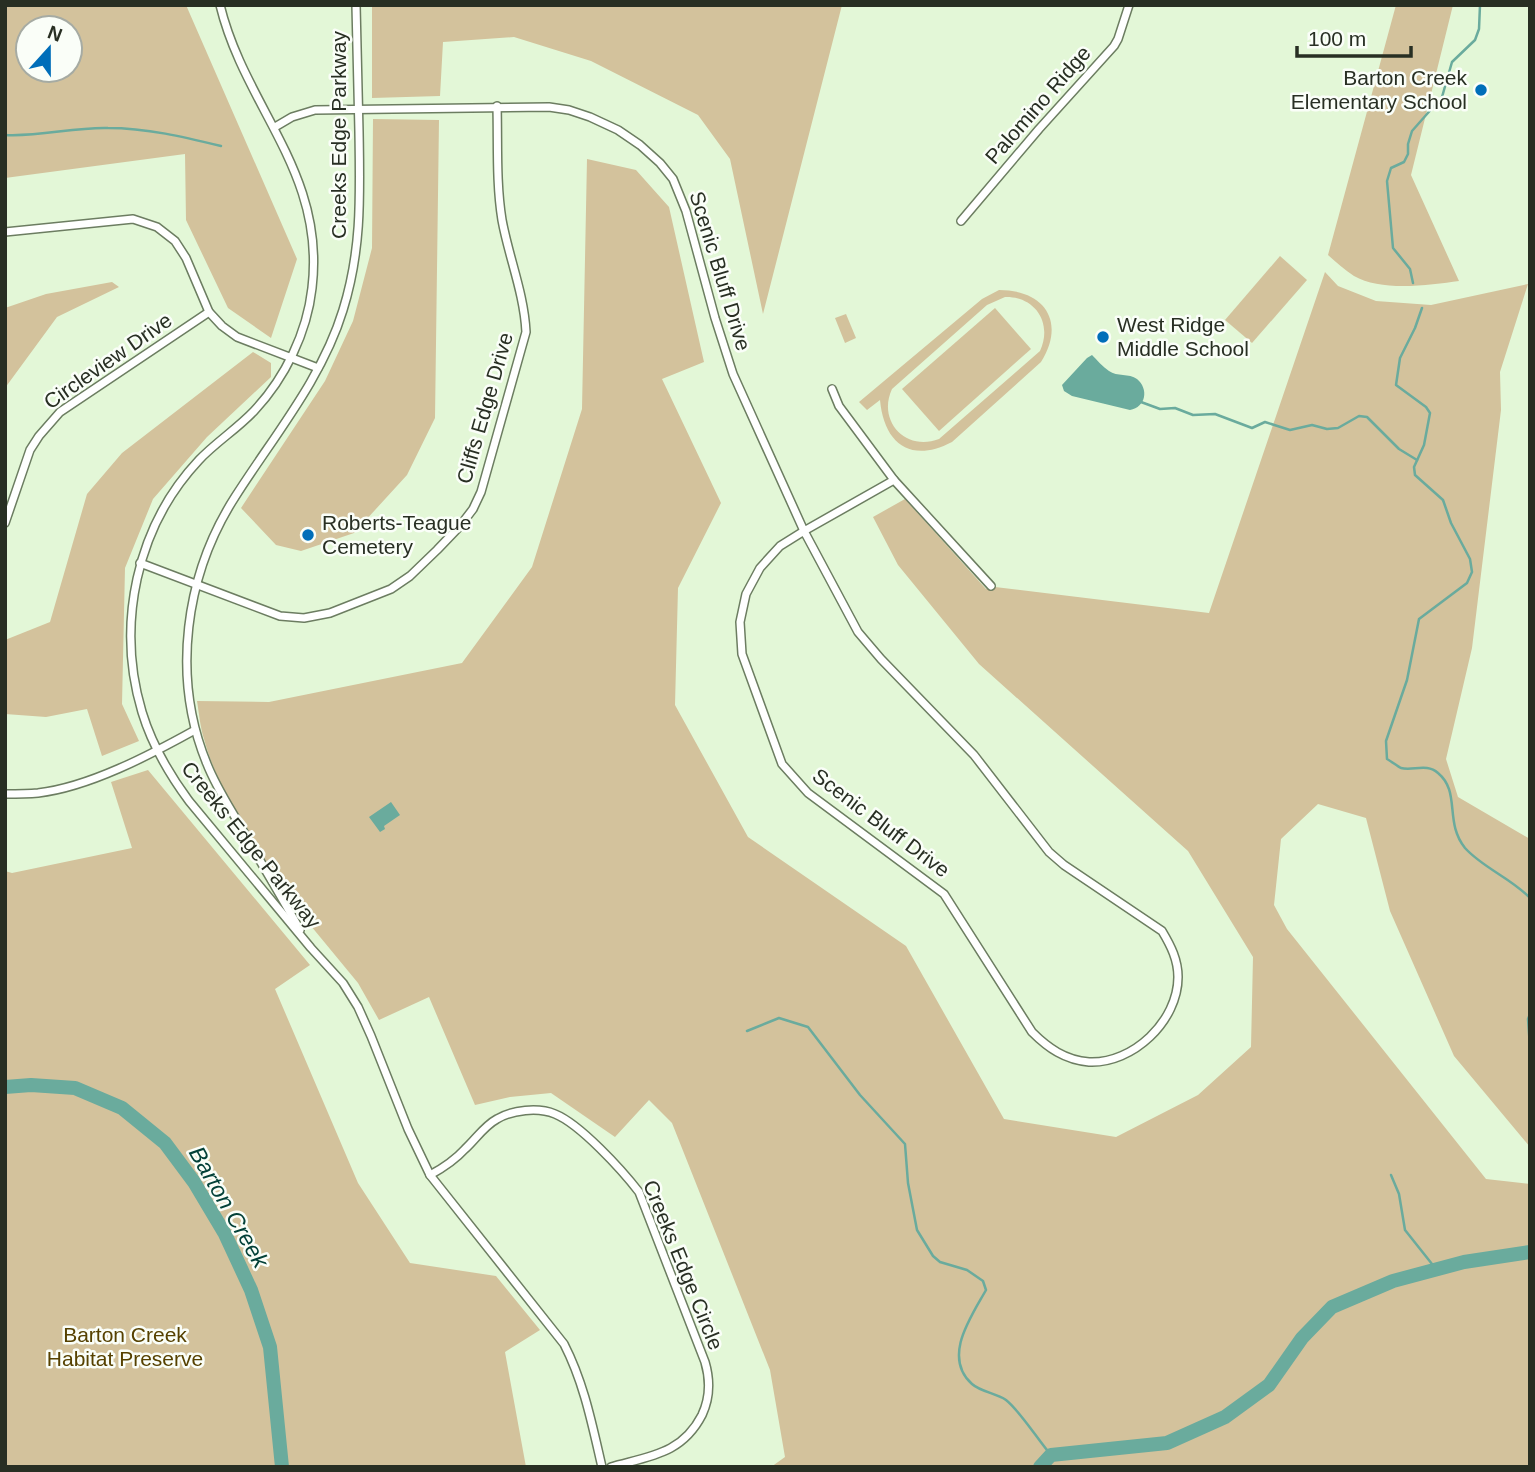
<svg xmlns="http://www.w3.org/2000/svg" width="1535" height="1472" viewBox="0 0 1535 1472" font-family="Arial,sans-serif">
<rect width="100%" height="100%" fill="#e3f7d7"/>
<g fill="#d3c29c" fill-rule="evenodd">
<path d="M 5,5 L 186,5 L 297,259 L 271,338 L 228,308 L 186,220 L 185,154 L 5,178 ZM 28,28 L 70,28 L 70,70 L 28,70 Z"/>
<polygon points="372,5 842,5 763,314 730,159 698,115 591,61 514,37 443,42 440,96 372,98"/>
<path d="M 1396,5 L 1453,5 L 1411,175 L 1459,281 C 1430,285 1381,292 1354,276 C 1345,270 1336,262 1328,255 Z"/>
<polygon points="373,119 439,120 435,418 407,475 354,533 301,551 276,545 241,508 325,381 353,321 372,248"/>
<path d="M 587,159 L 636,170 L 669,207 L 704,362 L 662,379 L 721,503 L 678,588 L 675,705 L 748,837 L 906,946 L 1004,1119 L 1116,1137 L 1198,1095 L 1251,1047 L 1253,957 L 1188,851 L 979,664 L 898,565 L 873,517 L 905,499 L 986,589 L 995,587 L 1209,613 L 1325,272 L 1338,286 L 1376,301 L 1431,305 L 1528,284 L 1500,372 L 1501,410 L 1472,648 L 1446,759 L 1458,797 L 1530,839 L 1530,1147 L 1454,1056 L 1390,911 L 1366,818 L 1318,804 L 1281,839 L 1274,905 L 1287,929 L 1486,1179 L 1530,1184 L 1530,1467 L 771,1467 L 785,1457 L 770,1370 L 672,1123 L 649,1100 L 615,1137 L 551,1093 L 510,1097 L 475,1105 L 429,997 L 379,1020 L 358,983 L 311,926 L 277,874 L 274,876 C 248,832 217,788 204,739 C 200,726 199,713 197,701 L 269,702 L 462,663 L 532,567 L 582,409 Z"/>
<polygon points="1280,256 1307,280 1252,343 1225,320"/>
<polygon points="112,282 119,287 57,317 5,388 5,308 46,294"/>
<path d="M 999,290 C 1045,290 1066,322 1041,362 L 952,442 C 910,464 884,443 880,400 L 867,410 L 859,402 L 982,299 ZM 1005,297 C 1035,296 1053,323 1040,351 L 939,439 C 906,452 877,421 892,389 L 987,305 Z"/>
<polygon points="995,308 1031,349 939,431 902,389"/>
<polygon points="846,314 856,338 845,343 835,318"/>
<polygon points="253,352 271,363 271,377 207,437 153,499 125,568 122,704 139,741 102,756 87,709 46,717 5,714 5,640 50,622 87,494 122,453"/>
<polygon points="148,770 310,965 275,989 358,1183 410,1263 496,1276 540,1330 505,1352 526,1467 5,1467 5,871 12,873 132,848 111,782"/>
</g>
<g fill="#6aab9d">
<path d="M 1092,355 C 1097,360 1103,367 1109,371 C 1117,377 1129,373 1137,379 C 1149,389 1146,407 1130,410 L 1072,396 L 1064,391 L 1062,385 L 1087,358 Z"/>
<polygon points="391,802 400,815 384,826 385,829 380,832 369,817"/>
</g>
<g fill="none" stroke-linecap="round" stroke-linejoin="round">
<g stroke="#6aab9d" stroke-width="2.5">
<path d="M 5,135 C 40,137 73,127 108,128 C 147,128 184,137 221,146"/>
<polyline points="1413,283 1410,269 1393,248 1387,181 1391,168 1404,162 1408,154 1408,144 1412,131 1442,97 1452,62 1475,40 1479,29 1480,5"/>
<path d="M 1422,308 L 1415,328 L 1400,358 L 1396,385 L 1426,407 L 1430,413 L 1424,445 L 1414,467 L 1415,475 L 1443,500 L 1451,523 L 1470,559 L 1472,572 L 1467,583 L 1419,619 L 1407,680 L 1386,741 L 1387,759 C 1391,761 1397,766 1401,768 C 1413,771 1427,763 1438,773 C 1461,792 1444,822 1465,848 C 1483,868 1511,878 1530,898"/>
<polyline points="1141,402 1160,409 1175,408 1193,415 1215,414 1252,428 1265,422 1290,430 1312,425 1327,429 1338,428 1359,416 1367,417 1399,449 1417,460"/>
<polyline points="1530,1014 1528,1019 1530,1047"/>
<path d="M 747,1031 L 779,1018 L 808,1027 L 860,1095 L 905,1144 L 908,1183 L 917,1230 L 933,1256 L 940,1262 L 967,1270 L 983,1281 L 986,1290 C 971,1317 942,1357 972,1384 C 981,1392 996,1393 1006,1400 C 1020,1411 1038,1440 1051,1455"/>
<polyline points="1391,1175 1399,1194 1405,1230 1432,1264 1434,1270"/>
</g>
<g stroke="#6aab9d" stroke-width="14">
<polyline points="5,1087 31,1085 75,1088 122,1108 165,1143 194,1182 225,1234 251,1290 270,1347 282,1467"/>
<polyline points="1040,1467 1051,1455 1167,1443 1225,1417 1269,1385 1302,1338 1332,1307 1393,1281 1464,1262 1530,1252"/>
</g>
<g stroke="#6c7d61" stroke-width="10">
<g id="street">
<path d="M 220,5 C 245,108 326,172 312,288 C 307,333 285,378 254,411 C 237,429 216,442 199,460 C 136,527 116,625 142,712 C 152,745 169,774 189,801 L 311,948 L 343,983 L 358,1007 L 371,1036 L 408,1129 L 430,1175 L 564,1344 C 584,1383 592,1424 602,1467"/>
<polyline points="275,127 292,117 315,110 549,107 569,110 590,117 618,130 640,145 660,163 673,179 686,211 715,318 733,374 804,531 894,480"/>
<polyline points="961,221 1039,129 1114,46 1118,39 1129,5"/>
<polyline points="5,232 133,219 157,227 175,241 186,258 209,312 222,326 237,337 318,368"/>
<polyline points="832,389 839,406 894,480 991,586"/>
<polyline points="5,523 30,450 39,436 60,412 209,312"/>
<path d="M 804,531 L 858,632 L 881,659 L 974,755 L 1049,852 L 1064,865 L 1162,931 C 1171,946 1178,960 1178,977 C 1178,1021 1133,1064 1089,1062 C 1065,1060 1048,1048 1032,1032 L 944,894 L 808,793 L 782,764 L 742,654 L 740,622 L 746,594 L 760,568 L 780,546 Z"/>
<path d="M 140,563 L 280,616 L 304,618 L 330,613 L 391,589 L 410,576 L 437,550 L 460,526 L 473,509 L 481,492 L 526,332 C 524,293 509,258 502,220 C 496,183 498,144 497,106"/>
<path d="M 5,794 C 16,794 27,794 38,793 C 89,787 150,755 195,730"/>
<path d="M 300,930 C 281,896 261,863 242,829 C 230,808 216,787 207,764 C 171,677 185,575 235,497 C 273,437 322,379 343,310 C 362,249 360,195 359,132 C 358,90 357,47 356,5"/>
<path d="M 430,1175 C 443,1168 455,1160 465,1149 C 476,1139 484,1126 497,1119 C 512,1110 538,1107 555,1114 C 580,1124 622,1170 639,1192 L 705,1362 C 710,1379 710,1398 702,1415 C 682,1454 650,1456 611,1467"/>
</g>
</g>
<use href="#street" stroke="#fff" stroke-width="7"/>
</g>
<g fill="#006eb9" stroke="#fafef8" stroke-width="2.5">
<circle cx="1481" cy="90" r="7"/>
<circle cx="1103" cy="337" r="7"/>
<circle cx="308" cy="535" r="7"/>
</g>
<g text-anchor="middle" stroke-width="5" stroke-linejoin="round" paint-order="stroke">
<g font-size="21" fill="#282f23" stroke="#fafef8" text-anchor="start">
<text x="1467" y="85" text-anchor="end">Barton Creek<tspan x="1467" dy="24">Elementary School</tspan></text>
<text x="1117" y="332">West Ridge<tspan x="1117" dy="24">Middle School</tspan></text>
<text x="322" y="530">Roberts-Teague<tspan x="322" dy="24">Cemetery</tspan></text>
</g>
<g font-size="21" fill="#282f23" stroke="#fafef8">
<text transform="translate(1038 105) rotate(-49)" y="7">Palomino Ridge</text>
<text transform="translate(339 135) rotate(-90)" y="7">Creeks Edge Parkway</text>
<text transform="translate(720 271) rotate(73)" y="7">Scenic Bluff Drive</text>
<text transform="translate(108 361) rotate(-35)" y="7">Circleview Drive</text>
<text transform="translate(485 408) rotate(-74)" y="7">Cliffs Edge Drive</text>
<text transform="translate(881 823) rotate(37)" y="7">Scenic Bluff Drive</text>
<text transform="translate(251 845) rotate(51)" y="7">Creeks Edge Parkway</text>
<text transform="translate(683 1265) rotate(68)" y="7">Creeks Edge Circle</text>
</g>
<g font-size="21" fill="#564100" stroke="#fafef8">
<text x="125" y="1342">Barton Creek<tspan x="125" dy="24">Habitat Preserve</tspan></text>
</g>
<g font-size="23" font-style="italic" fill="#034138" stroke="#fafef8">
<text transform="translate(229 1207) rotate(60)" y="8">Barton Creek</text>
</g>
</g>
<rect width="1535" height="1472" fill="none" stroke="#282f23" stroke-width="14"/>
<g transform="translate(49 49) rotate(21)"><circle r="33" fill="#fafef8" stroke="#a6aba3" stroke-width="2"/>
<path d="M0-5L12 26L0 18L-12 26Z" fill="#006eb9"/>
<text y="-10" font-size="19" font-weight="bold" text-anchor="middle" fill="#282f23">N</text>
</g>
<path d="M1297 46v10h114v-10" fill="none" stroke="#282f23" stroke-width="3.5"/>
<text x="1308" y="46" font-size="21" fill="#282f23" stroke="#fafef8" stroke-width="5" paint-order="stroke">100 m</text>
</svg>
